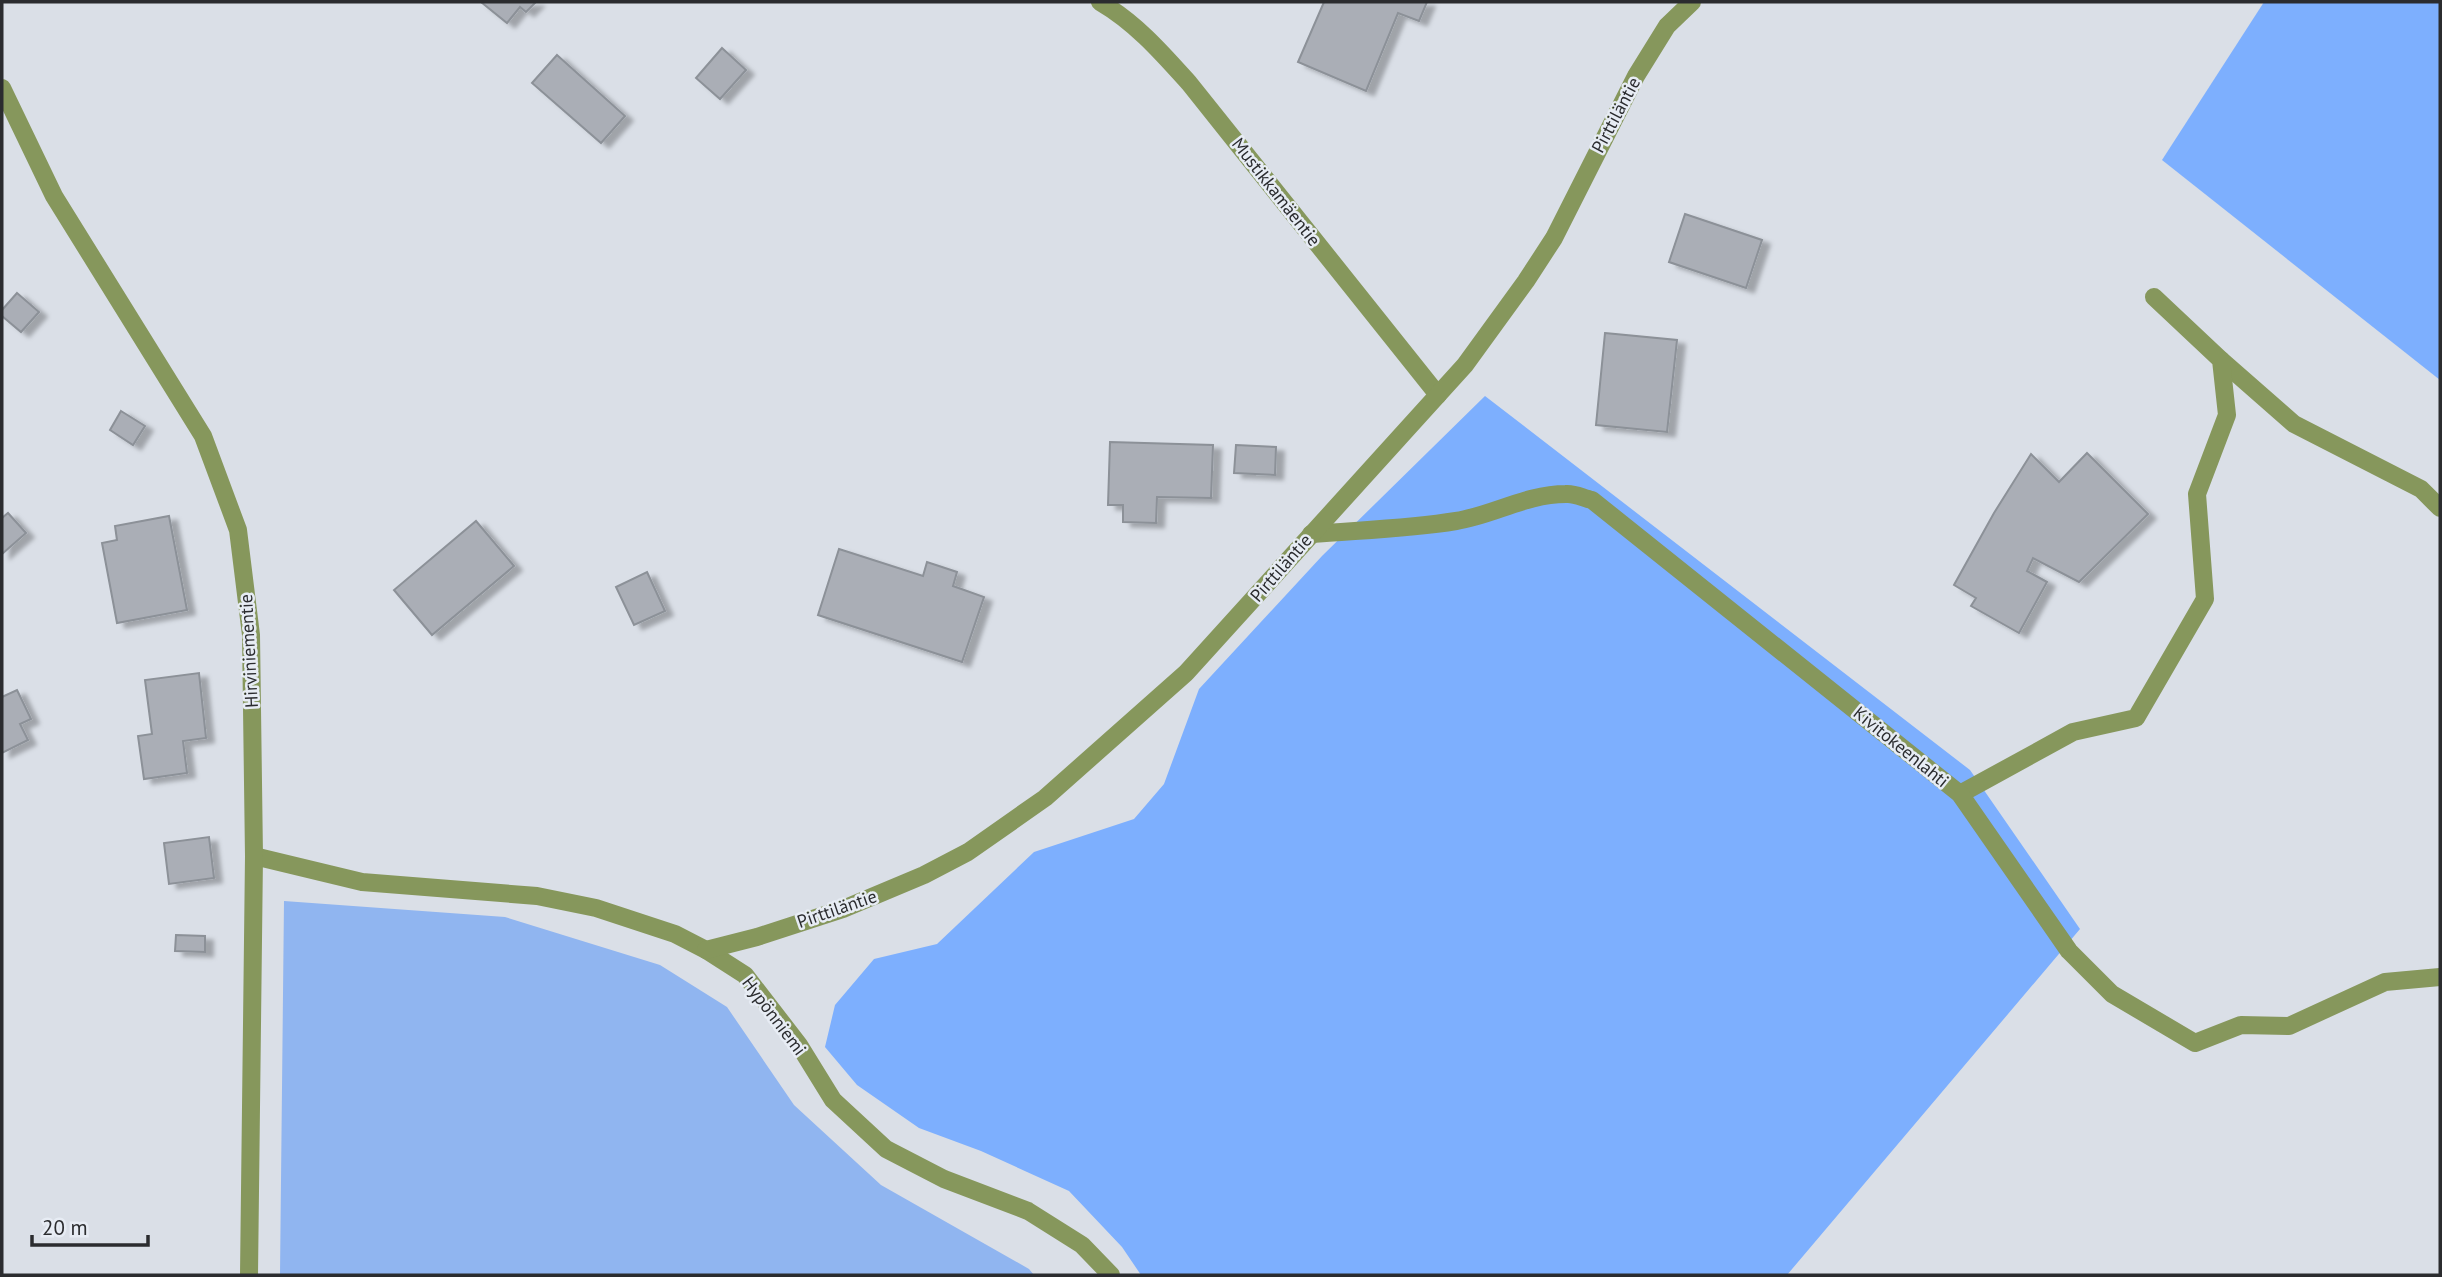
<svg xmlns="http://www.w3.org/2000/svg" width="2442" height="1277" viewBox="0 0 2442 1277" font-family="'PT Sans',sans-serif">
<defs>
<filter id="shadow"><feDropShadow dx="8" dy="4.5" stdDeviation="2" flood-color="#0004"/></filter>
</defs>
<rect width="100%" height="100%" fill="#dadfe7"/>
<polygon fill="#90b5f0" points="284,901 505,917 660,965 727,1007 794,1105 881,1185 1029,1269 1034,1275 280,1275"/>
<g fill="#7daffe">
<polygon points="2264,2 2440,2 2440,380 2162,160"/>
<polygon points="1485,396 1970,770 2080,929 1787,1275 1141,1275 1122,1247 1069,1191 981,1151 919,1128 857,1085 825,1047 835,1005 874,959 937,944 1034,852 1134,819 1164,784 1199,689 1322,556"/>
</g>
<g fill="#aaaeb6" stroke="#8c9198" stroke-width="2" filter="url(#shadow)">
<polygon points="481,2 536,2 526,12 520,7 507,23"/>
<polygon points="1324,2 1427,2 1419,21 1398,13 1366,91 1298,62"/>
<polygon points="722,48 746,70 720,99 696,78"/>
<polygon points="557,55 625,116 601,143 532,83"/>
<polygon points="1685,214 1762,240 1746,288 1669,262"/>
<polygon points="17,293 39,312 21,332 2,316 2,310"/>
<polygon points="1605,333 1677,340 1667,432 1596,425"/>
<polygon points="121,411 145,426 133,445 110,430"/>
<polygon points="1110,442 1213,445 1211,498 1157,497 1156,523 1123,522 1123,505 1108,505"/>
<polygon points="1236,445 1276,447 1275,475 1234,473"/>
<polygon points="2087,453 2148,514 2079,582 2033,558 2027,571 2047,582 2019,633 1971,606 1976,598 1954,585 1994,513 2031,454 2059,482"/>
<polygon points="8,513 26,533 2,554 2,518"/>
<polygon points="169,516 187,610 117,623 102,543 117,540 115,526"/>
<polygon points="476,521 514,566 432,635 394,590"/>
<polygon points="839,549 923,576 927,562 957,572 953,586 984,597 962,662 818,615"/>
<polygon points="647,572 665,611 634,625 616,587"/>
<polygon points="199,673 206,738 183,741 187,773 144,779 138,736 152,734 145,680"/>
<polygon points="17,690 31,719 20,724 28,740 2,753 2,697"/>
<polygon points="209,837 214,878 169,884 164,843"/>
<polygon points="176,935 205,936 205,952 175,951"/>
</g>
<g fill="none" stroke-linecap="round" stroke-linejoin="round">
<g stroke="#86975c" stroke-width="18">
<polyline points="2221,360 2294,424 2421,489 2440,508"/>
<polyline points="1960,794 2073,732 2136,718 2205,599 2197,494 2227,415 2221,360 2154,297"/>
</g>
<g stroke="#86975c" stroke-width="18">
<path d="M 1100,2 C 1136,23 1162,53 1189,83 L 1438,395"/>
<path d="M 1311,534 C 1359,530 1408,529 1456,521 C 1494,515 1526,494 1566,494 C 1574,493 1583,498 1592,500 L 1960,794 L 2069,951 L 2112,994 L 2195,1043 L 2241,1025 L 2289,1026 L 2385,982 L 2440,977"/>
<polyline points="254,856 362,882 537,896 596,908 675,934 706,950 745,975 799,1045 833,1100 886,1149 944,1179 1028,1211 1082,1245 1111,1275"/>
<polyline points="706,950 757,937 843,909 924,875 968,852 1045,798 1186,673 1465,365 1526,281 1554,238 1636,76 1667,26 1692,2"/>
</g>
<polyline stroke="#86975c" stroke-width="18" points="2,88 54,196 203,436 238,530 251,635 254,856 249,1275"/>
</g>
<g text-anchor="middle" stroke-width="5" stroke-linejoin="round" paint-order="stroke">
<g font-size="18" fill="#2b2c2f" stroke="#e7ecf4">
<text transform="translate(1616 115) rotate(-62)" y="6">Pirttiläntie</text>
<text transform="translate(1276 192) rotate(52)" y="6">Mustikkamäentie</text>
<text transform="translate(1281 568) rotate(-49)" y="6">Pirttiläntie</text>
<text transform="translate(249 651) rotate(-93)" y="6">Hirviniementie</text>
<text transform="translate(1901 747) rotate(39)" y="6">Kivitokeenlahti</text>
<text transform="translate(837 909) rotate(-19)" y="6">Pirttiläntie</text>
<text transform="translate(774 1016) rotate(53)" y="6">Hypönniemi</text>
</g>
</g>
<rect width="2442" height="1277" fill="none" stroke="#2b2c2f" stroke-width="7"/>
<path d="M32 1235v10h116v-10" fill="none" stroke="#2b2c2f" stroke-width="3.5"/>
<text x="42" y="1235" font-size="21" fill="#2b2c2f" stroke="#e7ecf4" stroke-width="5" paint-order="stroke">20 m</text>
</svg>
